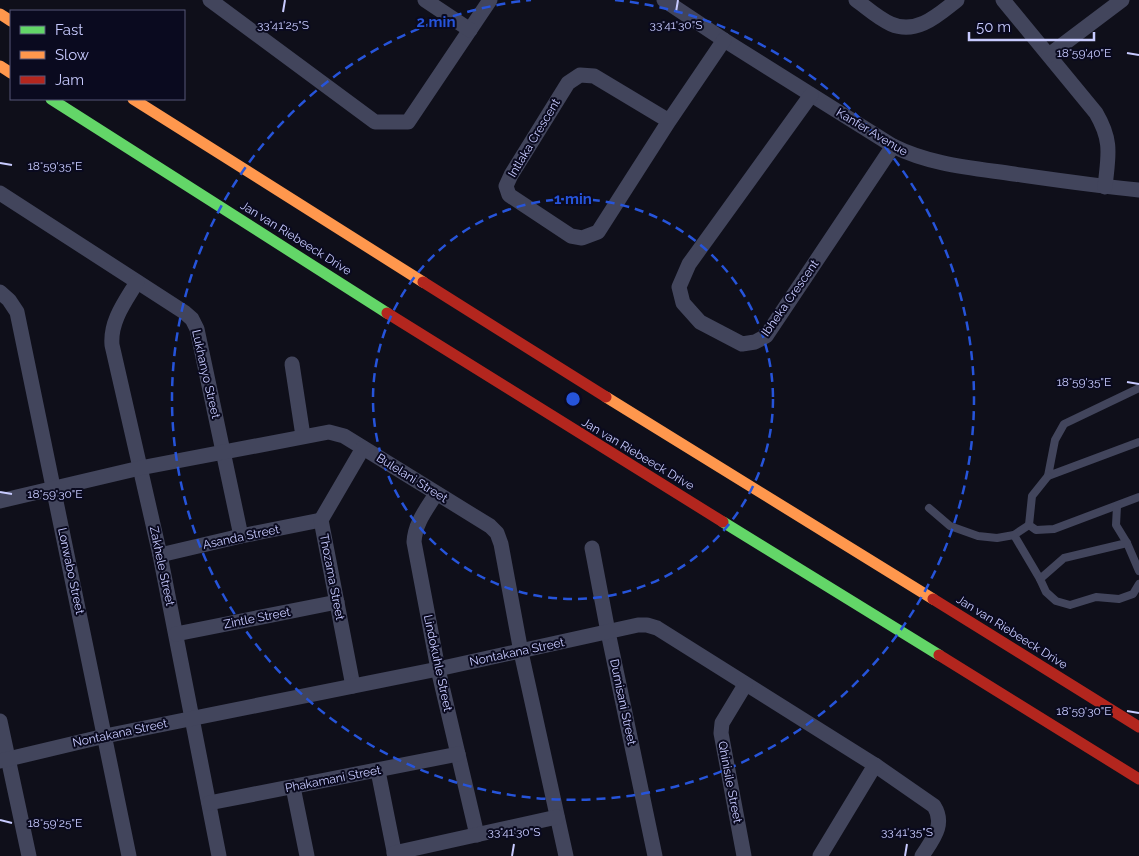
<svg xmlns="http://www.w3.org/2000/svg" width="1139" height="856" viewBox="0 0 1139 856" font-family="Raleway,sans-serif">
<rect width="100%" height="100%" fill="#0f0f1a"/>
<g fill="none" stroke-linecap="round" stroke-linejoin="round">
<g stroke="#42455c" stroke-width="8">
<polyline points="1139,388 1064,424 1055,440 1048,476 1139,442"/>
<polyline points="1048,476 1032,496 1029,525 1036,530 1054,529 1139,497"/>
<polyline points="1117,506 1116,525 1127,543 1139,571"/>
<polyline points="929,508 950,526 978,536 997,538 1014,535 1029,525"/>
<polyline points="1014,535 1040,579"/>
<polyline points="1127,543 1064,558 1040,579 1046,592 1056,601 1070,605 1096,597 1119,599 1133,594 1139,584"/>
</g>
<g stroke="#42455c" stroke-width="15">
<polyline points="210,0 375,122 408,122 490,0"/>
<polyline points="425,0 470,30"/>
<path d="M 664,0 L 724,40 L 893,146 C 931,165 973,168 1014,174 C 1056,180 1097,186 1139,190"/>
<path d="M 856,0 C 867,8 879,19 891,24 C 917,35 938,15 957,0"/>
<path d="M 1003,0 L 1096,113 C 1113,142 1108,156 1105,187"/>
<polyline points="1049,55 1122,0"/>
<polyline points="811,95 689,264 679,287 683,303 700,322 742,344 755,342 766,336 893,146"/>
<polyline points="669,121 594,76 580,75 568,83 511,175 506,186 509,195 571,236 582,238 598,232 669,121 724,40"/>
<polyline points="0,193 184,312 192,319 197,329 241,536"/>
<path d="M 137,282 C 125,302 110,321 112,345 L 160,555 L 219,856"/>
<polyline points="0,292 9,300 17,312 129,856"/>
<polyline points="292,364 303,436"/>
<path d="M 436,494 C 426,510 415,523 414,542 L 438,669 L 477,835"/>
<polyline points="0,501 140,468 329,432 344,436 490,526 497,533 501,544 521,652 566,856"/>
<polyline points="592,548 608,632 655,856"/>
<polyline points="160,555 241,536 321,520"/>
<polyline points="176,634 337,602"/>
<polyline points="353,686 321,520 363,448"/>
<polyline points="0,721 29,856"/>
<path d="M 0,761 L 105,736 L 438,669 L 638,625 L 647,625 L 657,628 L 875,765 L 934,806 C 946,825 932,840 922,856"/>
<polyline points="378,771 395,856"/>
<polyline points="293,787 307,856"/>
<polyline points="209,803 458,754"/>
<polyline points="394,853 557,817"/>
<polyline points="744,856 721,733 722,723 745,685"/>
<polyline points="820,856 875,765"/>
</g>
<g stroke="#63d668" stroke-width="11">
<polyline points="51,99 387,313"/>
<polyline points="723,522 939,655"/>
</g>
<g stroke="#ff974d" stroke-width="11">
<polyline points="0,14 11,21"/>
<polyline points="0,66 11,73"/>
<polyline points="133,99 423,282"/>
<polyline points="606,397 933,599"/>
</g>
<g stroke="#b3261e" stroke-width="11">
<polyline points="423,282 606,397"/>
<polyline points="387,313 723,522"/>
<polyline points="933,599 1139,727"/>
<polyline points="939,655 1139,779"/>
</g>
</g>
<path fill="none" stroke="#c8cbff" stroke-width="2" d="M 283,12 L 285,0M 676,12 L 678,0M 1127,53 L 1139,55M 0,163 L 12,165M 1127,382 L 1139,384M 0,492 L 12,494M 1127,711 L 1139,713M 0,820 L 12,823M 512,856 L 514,844M 905,856 L 907,844"/>
<g fill="none" stroke="#2654da" stroke-width="2.5" stroke-dasharray="9 6">
<circle cx="573" cy="399" r="200"/>
<path d="M615 0A401 401 0 1 1 531 0"/>
</g>
<g text-anchor="middle" stroke-width="4" stroke-linejoin="round" paint-order="stroke">
<g font-size="12" fill="#c8cbff" stroke="#0a0a1f">
<text transform="translate(872 132) rotate(31)" y="4">Kanfer Avenue</text>
<text transform="translate(534 138) rotate(-59)" y="4">Intlaka Crescent</text>
<text transform="translate(296 238) rotate(32)" y="4">Jan van Riebeeck Drive</text>
<text transform="translate(790 298) rotate(-55)" y="4">Ibheka Crescent</text>
<text transform="translate(206 374) rotate(77)" y="4">Lukhanyo Street</text>
<text transform="translate(638 454) rotate(31)" y="4">Jan van Riebeeck Drive</text>
<text transform="translate(412 478) rotate(32)" y="4">Bulelani Street</text>
<text transform="translate(241 537) rotate(-12)" y="4">Asanda Street</text>
<text transform="translate(162 566) rotate(78)" y="4">Zakhele Street</text>
<text transform="translate(71 571) rotate(78)" y="4">Lonwabo Street</text>
<text transform="translate(332 577) rotate(79)" y="4">Thozama Street</text>
<text transform="translate(257 618) rotate(-11)" y="4">Zintle Street</text>
<text transform="translate(1012 632) rotate(32)" y="4">Jan van Riebeeck Drive</text>
<text transform="translate(517 652) rotate(-12)" y="4">Nontakana Street</text>
<text transform="translate(438 663) rotate(78)" y="4">Lindokuhle Street</text>
<text transform="translate(623 702) rotate(78)" y="4">Dumisani Street</text>
<text transform="translate(120 733) rotate(-12)" y="4">Nontakana Street</text>
<text transform="translate(333 779) rotate(-11)" y="4">Phakamani Street</text>
<text transform="translate(730 782) rotate(79)" y="4">Qhinisile Street</text>
</g>
</g>
<g font-size="12" text-anchor="middle" fill="#c8cbff" stroke="#0a0a1f" stroke-width="4" stroke-linejoin="round" paint-order="stroke">
<text x="283" y="29">33°41'25"S</text>
<text x="676" y="29">33°41'30"S</text>
<text x="1084" y="57">18°59'40"E</text>
<text x="55" y="170">18°59'35"E</text>
<text x="1084" y="386">18°59'35"E</text>
<text x="55" y="498">18°59'30"E</text>
<text x="1084" y="715">18°59'30"E</text>
<text x="55" y="827">18°59'25"E</text>
<text x="514" y="836">33°41'30"S</text>
<text x="907" y="836">33°41'35"S</text>
</g>
<circle cx="573" cy="399" r="8" fill="#2654da" stroke="#0a0a1f" stroke-width="2.5"/>
<g font-size="15" text-anchor="middle" font-weight="bold" fill="#2654da" stroke="#0a0a1f" stroke-width="4" stroke-linejoin="round" paint-order="stroke">
<text x="436" y="27">2 min</text>
<text x="573" y="204">1 min</text>
</g>
<rect x="10" y="10" width="175" height="90" fill="#0a0a1f" stroke="#565779"/>
<rect x="20" y="26" width="25" height="8" fill="#63d668" stroke="#565779"/>
<text x="55" y="35" font-size="15" fill="#c8cbff">Fast</text>
<rect x="20" y="51" width="25" height="8" fill="#ff974d" stroke="#565779"/>
<text x="55" y="60" font-size="15" fill="#c8cbff">Slow</text>
<rect x="20" y="76" width="25" height="8" fill="#b3261e" stroke="#565779"/>
<text x="55" y="85" font-size="15" fill="#c8cbff">Jam</text>
<path d="M969 32v8h125v-8" fill="none" stroke="#c8cbff" stroke-width="2.5"/>
<text x="976" y="32" font-size="15" fill="#c8cbff" stroke="#0a0a1f" stroke-width="4" paint-order="stroke">50 m</text>
</svg>
